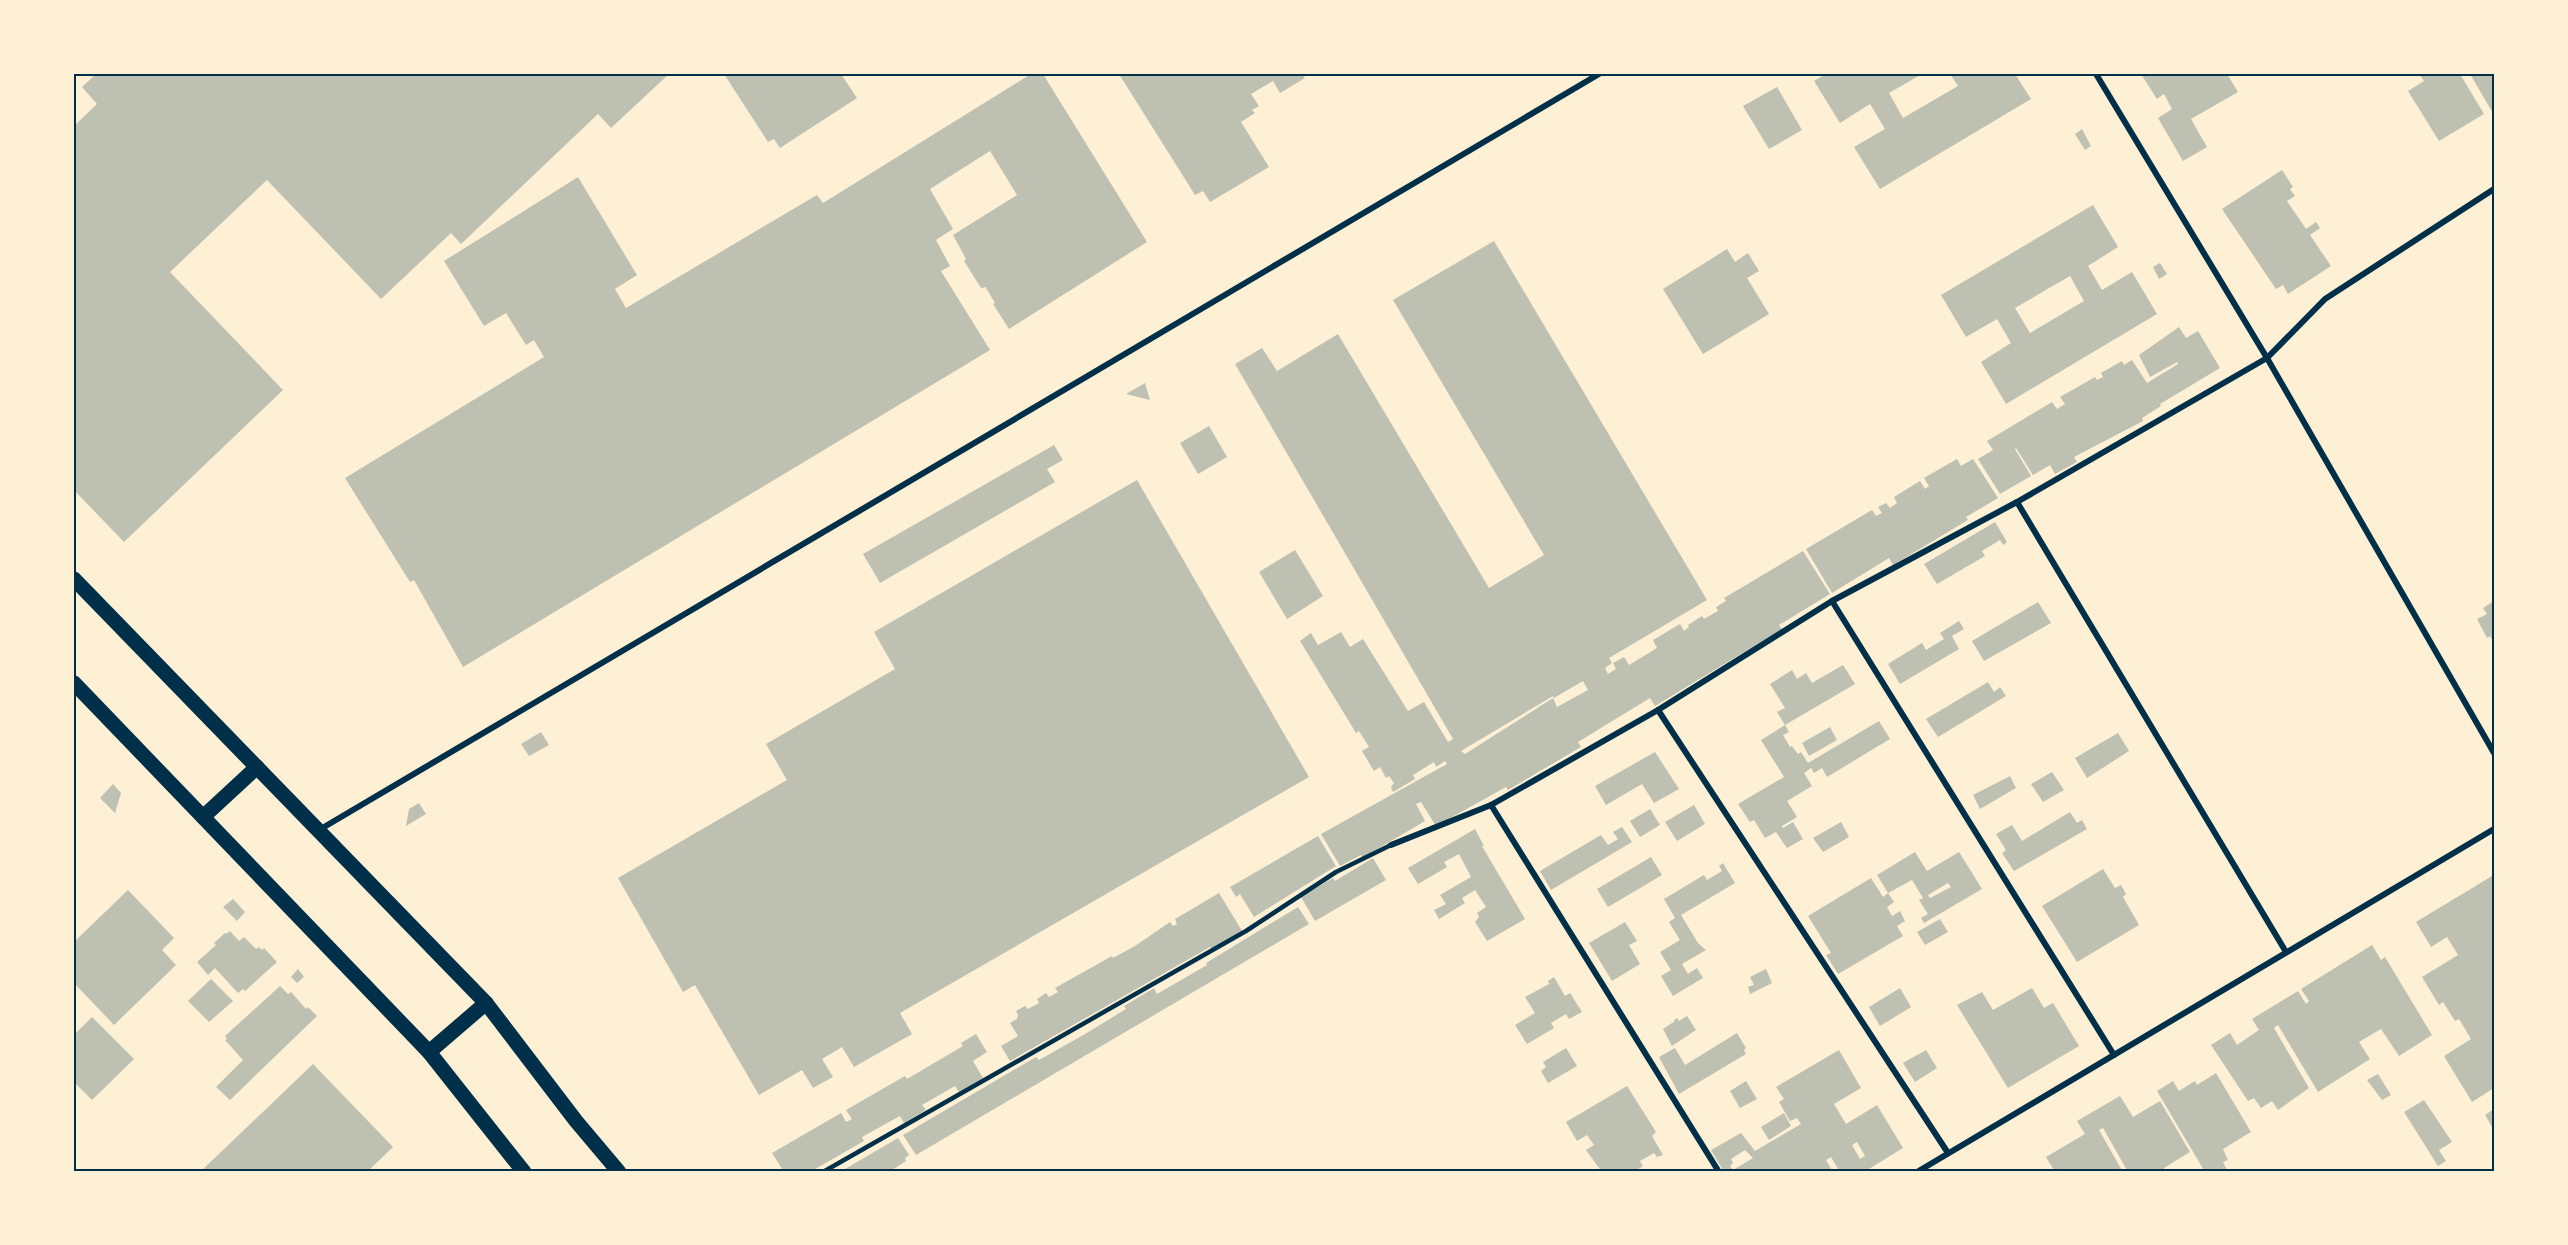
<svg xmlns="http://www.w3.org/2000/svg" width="2568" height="1245" viewBox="0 0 2568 1245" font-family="'Alegreya Sans',sans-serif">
<rect width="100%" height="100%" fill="#fdf0d5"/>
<g fill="#bec0b2" fill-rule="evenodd">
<polygon points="96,74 669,74 611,128 598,114 461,244 451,233 381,299 267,180 170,272 283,390 124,542 74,490 74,126 97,104 82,87"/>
<polygon points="724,74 841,74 857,98 780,148 774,139 768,142"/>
<polygon points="1031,74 1043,74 1147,242 1009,329 993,304 995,303 986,288 987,287 981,288 964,261 966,259 953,235 1017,195 990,151 930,189 953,229 936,240 950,266 941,271 990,350 463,667 414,580 410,582 345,478 544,357 534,340 526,345 506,313 484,326 444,261 578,177 637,275 615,289 626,308 817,195 823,203"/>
<polygon points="1119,74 1302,74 1305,78 1280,93 1273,81 1251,94 1259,106 1252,110 1255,113 1241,122 1269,167 1210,202 1203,191 1195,195"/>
<polygon points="1826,74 1922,74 1889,93 1903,118 1958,86 1950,74 1975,75 2015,74 2031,99 1880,189 1854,147 1885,129 1870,104 1840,123 1814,81"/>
<polygon points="2141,74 2227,74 2238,92 2191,119 2207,147 2183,161 2158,118 2172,109 2164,94 2157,99"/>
<polygon points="2419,74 2460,74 2484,114 2439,141 2408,91 2424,81"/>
<polygon points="2470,74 2494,74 2494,115"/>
<polygon points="1777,87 1802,130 1769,149 1743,106"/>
<polygon points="2082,129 2091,146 2085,150 2075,134"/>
<polygon points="2282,170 2293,187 2290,189 2295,196 2287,201 2306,229 2316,222 2320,228 2310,235 2331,266 2288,294 2283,285 2276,289 2222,209"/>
<path d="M 2093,205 L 2118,247 L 2088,266 L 2102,290 L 2132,272 L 2157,314 L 2006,404 L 1981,362 L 2011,343 L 1997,319 L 1966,337 L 1941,295 ZM 2070,276 L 2084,301 L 2030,333 L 2015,308 Z"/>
<path d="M 1494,241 L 1707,600 L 1609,658 L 1612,663 L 1605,668 L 1608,674 L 1616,669 L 1613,663 L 1624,657 L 1629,665 L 1657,648 L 1653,640 L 1680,624 L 1684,631 L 1689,627 L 1688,625 L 1702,616 L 1704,619 L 1718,611 L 1716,607 L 1726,601 L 1724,598 L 1803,551 L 1830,594 L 1779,625 L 1782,629 L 1655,706 L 1650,698 L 1578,742 L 1581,747 L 1508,790 L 1506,787 L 1436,826 L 1421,802 L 1416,804 L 1425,821 L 1362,858 L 1361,855 L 1340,866 L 1321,834 L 1447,764 L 1445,761 L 1436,767 L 1434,762 L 1413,775 L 1415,779 L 1393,792 L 1391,787 L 1394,783 L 1389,776 L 1386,778 L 1380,767 L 1374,771 L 1362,751 L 1369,747 L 1359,731 L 1356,733 L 1300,641 L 1311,633 L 1318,645 L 1341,632 L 1350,647 L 1363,639 L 1408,711 L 1424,702 L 1448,742 L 1453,739 L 1235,364 L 1262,348 L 1277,371 L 1338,334 L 1489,588 L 1544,555 L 1393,300 ZM 1583,681 L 1588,690 L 1557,707 L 1553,698 L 1465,754 L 1461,751 L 1553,696 L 1554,698 Z"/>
<polygon points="1727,249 1735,262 1748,253 1759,271 1747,278 1769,314 1703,354 1663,289"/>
<polygon points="2160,263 2167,274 2159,279 2153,267"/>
<polygon points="2179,327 2186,338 2198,331 2220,368 2160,404 2161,406 2142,418 2143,421 2074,457 2077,462 2055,474 2050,465 2033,475 2016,448 2015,449 2031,476 2000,494 1978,459 1993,450 1987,441 2052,402 2057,409 2065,404 2060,397 2095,377 2097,380 2103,377 2101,373 2122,361 2124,365 2132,360 2147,383 2178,364 2177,362 2150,377 2139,355"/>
<polygon points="1145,383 1150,400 1126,394"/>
<polygon points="1209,426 1227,457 1198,474 1180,443"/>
<polygon points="1054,445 1063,460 1047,469 1055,482 880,583 863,554"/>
<polygon points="1957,459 1961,466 1973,459 1998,498 1966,517 1968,520 1893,565 1889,558 1832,593 1806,549 1872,510 1876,516 1882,513 1878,507 1886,503 1890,508 1897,503 1894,497 1920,481 1925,489 1929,486 1924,478"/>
<polygon points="1137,480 1309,777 900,1013 912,1034 854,1067 842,1047 822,1059 833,1077 813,1088 802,1070 759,1095 695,985 683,992 618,878 787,780 766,744 895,669 874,632"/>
<polygon points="1995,522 2007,542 2003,545 2000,540 1982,551 1985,556 1937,584 1924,564"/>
<polygon points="1295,550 1323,596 1287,619 1259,572"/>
<polygon points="2494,601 2494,643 2490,636 2487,638 2477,619 2487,614 2483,608"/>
<polygon points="2038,602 2051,623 1984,661 1972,641"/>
<polygon points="1959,621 1964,629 1952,636 1959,649 1900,684 1888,664 1922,643 1926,650 1944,639 1940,633"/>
<polygon points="1843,665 1855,684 1785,725 1777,712 1785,708 1770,684 1792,670 1797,679 1806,673 1812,683"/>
<polygon points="1988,682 1994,692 2000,687 2006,696 1938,737 1926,719"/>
<polygon points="1879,721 1890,739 1827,777 1822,768 1814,773 1811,768 1804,773 1812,786 1787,801 1797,817 1782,826 1783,828 1793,822 1803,839 1787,848 1776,832 1765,838 1754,820 1750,822 1738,804 1784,777 1761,740 1785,725 1789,732 1783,735 1790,747 1792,746 1798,754 1801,752 1808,763"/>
<polygon points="1830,727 1837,740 1809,756 1802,743"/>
<polygon points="541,732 549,745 529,756 521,744"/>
<polygon points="2118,733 2129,751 2087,778 2075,758"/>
<polygon points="1655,752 1679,789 1654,803 1642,784 1606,805 1595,786"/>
<polygon points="2052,772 2064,790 2043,802 2031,784"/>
<polygon points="2010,776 2016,788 1980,809 1973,795"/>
<polygon points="113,784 121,793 115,813 100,798"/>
<polygon points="419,803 426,814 406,826 409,809"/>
<polygon points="1694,805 1705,824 1677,841 1665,822"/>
<polygon points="1650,809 1660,825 1640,837 1630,821"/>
<polygon points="2070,812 2077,823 2082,820 2087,829 2014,871 2002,853 2006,850 1996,834 2012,825 2022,841"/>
<polygon points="1841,822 1849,837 1823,852 1813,838"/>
<polygon points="1622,827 1632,842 1551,890 1540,871 1601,835 1608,845 1618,839 1613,832"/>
<polygon points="1475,829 1484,846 1482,846 1525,919 1487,941 1475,922 1479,917 1477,913 1486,907 1475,890 1462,898 1465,903 1439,919 1434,910 1446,904 1440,895 1471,877 1459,854 1444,862 1447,867 1418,884 1408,868"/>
<polygon points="1318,836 1336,866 1254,917 1240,894 1236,897 1230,887"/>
<path d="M 1915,852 L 1927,871 L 1959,852 L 1982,889 L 1924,923 L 1921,918 L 1928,914 L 1919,900 L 1923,898 L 1912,880 L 1888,893 L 1877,875 ZM 1948,883 L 1951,887 L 1930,898 L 1928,895 Z"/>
<polygon points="1651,857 1662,875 1608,907 1597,889"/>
<polygon points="1373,858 1386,880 1315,921 1301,897 1333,878 1335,881"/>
<polygon points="1723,863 1735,883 1681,915 1698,943 1706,950 1682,964 1688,974 1697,968 1703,978 1673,996 1661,976 1671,970 1660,952 1680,940 1669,922 1675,918 1664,899 1704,875 1707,880 1722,871 1719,866"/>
<polygon points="2103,869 2115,888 2121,885 2126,894 2123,897 2139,925 2077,962 2042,906"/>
<polygon points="2492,876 2494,881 2494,1088 2472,1102 2444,1056 2471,1039 2459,1019 2455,1021 2443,1002 2439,1005 2422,977 2458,955 2447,937 2431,947 2416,922"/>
<polygon points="1871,878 1883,897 1888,893 1894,902 1887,907 1892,916 1900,911 1905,921 1897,926 1903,936 1838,974 1826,955 1831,953 1808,916"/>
<polygon points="128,890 174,938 162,950 176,965 114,1025 74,983 74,942"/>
<polygon points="1219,893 1242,931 1212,949 1210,947 1010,1061 1001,1046 1018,1036 1010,1023 1017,1019 1018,1015 1016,1011 1025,1006 1028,1009 1039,1003 1037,999 1046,993 1049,997 1058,992 1055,988 1112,956 1113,958 1135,946 1170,922 1173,926 1177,924 1175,919"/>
<polygon points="233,899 245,912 237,921 223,907"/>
<polygon points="1298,907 1309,924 916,1155 903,1135 1036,1057 1039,1060 1085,1034 1126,1009 1124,1006 1154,988 1157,994 1207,965 1206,963"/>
<polygon points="1940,919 1948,932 1925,945 1917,932"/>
<polygon points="1625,922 1637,941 1629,945 1640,964 1612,981 1589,943"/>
<polygon points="230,931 239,941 244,937 256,949 259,947 262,950 264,948 277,962 245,991 243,989 238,993 215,968 208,975 197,962 216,945 214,943 225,933 226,934"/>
<polygon points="2372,945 2381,960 2385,957 2432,1035 2399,1056 2381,1029 2359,1042 2370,1059 2318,1092 2278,1025 2274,1028 2309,1088 2278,1110 2272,1101 2261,1108 2254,1098 2248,1101 2211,1045 2230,1033 2237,1045 2259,1030 2252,1019 2298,991 2306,1004 2309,1001 2301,989"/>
<polygon points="298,969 304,977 297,983 291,977"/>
<polygon points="1766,969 1772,983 1750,994 1748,987 1754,985 1750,977"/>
<polygon points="1554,977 1565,996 1570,993 1582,1012 1569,1019 1566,1014 1551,1023 1554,1028 1527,1044 1515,1025 1535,1013 1525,997 1549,984 1548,981"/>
<polygon points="211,979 233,1001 209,1022 188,1001"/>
<polygon points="280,986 288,994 291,992 306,1009 308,1007 317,1016 230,1100 216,1087 243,1060 225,1040 227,1039 225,1036"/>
<polygon points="1900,988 1911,1007 1880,1026 1869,1007"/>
<polygon points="2032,988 2044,1008 2053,1003 2079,1046 2008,1088 1957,1005 1982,992 1993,1010"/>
<polygon points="1687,1016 1696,1030 1672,1046 1663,1029 1675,1021 1674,1020 1677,1018 1679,1021"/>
<polygon points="92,1017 134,1059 92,1100 74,1082 74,1035"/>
<polygon points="1737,1033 1746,1048 1744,1050 1746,1054 1679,1094 1659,1057 1675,1048 1685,1065"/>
<polygon points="976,1034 987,1052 973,1061 983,1078 959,1092 955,1086 922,1105 926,1110 904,1123 900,1116 862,1137 864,1141 810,1172 784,1172 772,1153 841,1113 846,1122 852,1119 846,1110 905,1076 907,1079 963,1046 961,1043"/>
<polygon points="1566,1048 1577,1066 1548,1083 1541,1071 1546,1067 1543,1062"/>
<path d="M 1839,1050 L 1861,1088 L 1834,1104 L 1846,1124 L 1877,1105 L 1903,1148 L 1864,1172 L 1840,1172 L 1831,1157 L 1826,1160 L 1833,1172 L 1724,1172 L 1711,1150 L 1741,1133 L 1755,1151 L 1801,1124 L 1797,1118 L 1790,1121 L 1779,1102 L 1784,1099 L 1776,1087 ZM 1857,1142 L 1865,1156 L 1860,1159 L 1852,1145 ZM 1745,1150 L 1753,1158 L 1733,1170 L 1730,1166 L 1733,1163 L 1731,1159 Z"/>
<polygon points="1926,1050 1937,1068 1915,1082 1903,1063"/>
<polygon points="313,1064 393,1147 367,1172 200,1172"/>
<polygon points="2216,1073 2251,1132 2223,1149 2228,1160 2223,1162 2228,1172 2205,1172 2157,1091 2173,1081 2179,1091 2195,1081 2197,1085"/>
<polygon points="2378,1074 2391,1095 2382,1100 2367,1080"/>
<polygon points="1746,1081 1757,1099 1740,1108 1730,1091"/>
<polygon points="1627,1086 1656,1132 1652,1136 1663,1155 1657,1157 1654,1153 1640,1161 1643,1166 1633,1172 1602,1172 1586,1150 1594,1145 1587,1135 1577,1141 1566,1122"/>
<polygon points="2120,1096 2133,1117 2160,1101 2190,1152 2164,1168 2165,1172 2128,1172 2103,1128 2099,1130 2123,1172 2055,1172 2046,1157 2085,1134 2077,1121"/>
<polygon points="2424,1100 2452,1142 2439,1150 2446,1161 2438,1166 2404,1112"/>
<polygon points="2494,1109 2494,1130 2485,1115"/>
<polygon points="1784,1113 1791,1126 1769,1140 1761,1127"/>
<polygon points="898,1138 909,1155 905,1158 906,1161 889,1172 840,1172"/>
</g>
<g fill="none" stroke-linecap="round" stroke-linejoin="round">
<polyline stroke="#003049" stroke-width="4.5" points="823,1172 1246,931 1336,872 1391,845"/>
<g stroke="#003049" stroke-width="6">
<polyline points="2096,74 2267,358 2494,753"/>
<polyline points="2017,502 2286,952"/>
<polyline points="1832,601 2114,1055"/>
<polyline points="1658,710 1948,1153"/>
<polyline points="1491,805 1719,1172"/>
<polyline points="319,830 1599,74"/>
<polyline points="1391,845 1491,805 1658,710 1832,601 2017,502 2267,358 2325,299 2494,189"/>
<polyline points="1917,1172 2494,829"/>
</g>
<g stroke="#003049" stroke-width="15">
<polyline points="74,579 486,1003 576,1121 619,1172"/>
<polyline points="74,683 429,1052 524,1172"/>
<polyline points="203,817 257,767"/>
<polyline points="429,1052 486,1003"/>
</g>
</g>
<rect width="2568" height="1245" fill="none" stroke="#fdf0d5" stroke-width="150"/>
<rect x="75" y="75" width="2418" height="1095" fill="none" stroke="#003049" stroke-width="2"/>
</svg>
